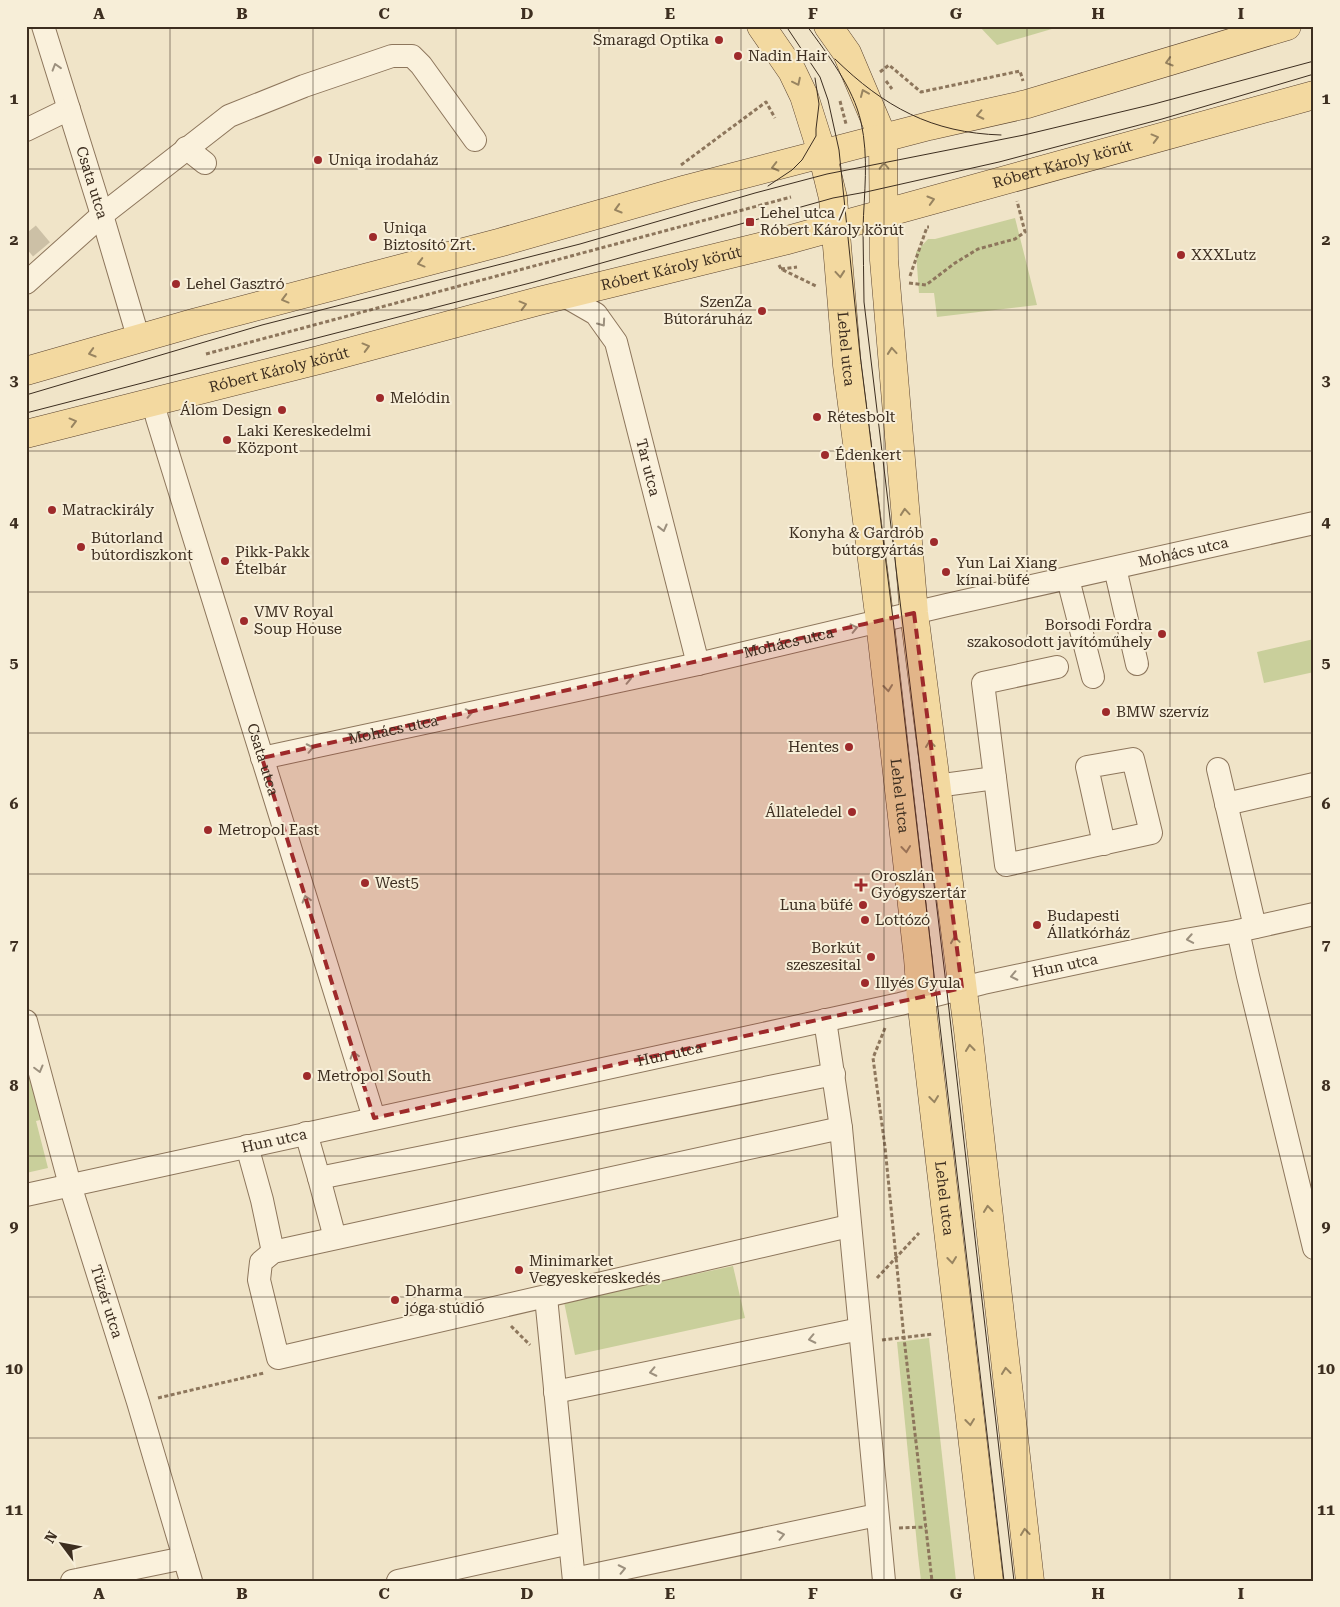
<svg xmlns="http://www.w3.org/2000/svg" width="1340" height="1607" viewBox="0 0 1340 1607" font-family="'Roboto Serif',serif">
<rect width="100%" height="100%" fill="#f0e4c8"/>
<g fill="#c9cf9b">
<polygon points="979,26 1062,26 997,45"/>
<polygon points="1015,218 1037,305 937,317 934,293 919,293 916,252 928,239 935,239"/>
<polygon points="1314,639 1314,672 1264,683 1257,652"/>
<polygon points="26,1054 44,1119 36,1121 48,1168 26,1173"/>
<polygon points="733,1266 745,1318 575,1355 564,1302"/>
<polygon points="929,1338 956,1581 921,1581 918,1555 897,1342"/>
</g>
<g fill="none" stroke-linecap="round" stroke-linejoin="round">
<polyline stroke="#ccc0a6" stroke-width="22" stroke-dasharray="22 11" stroke-linecap="butt" points="26,248 44,233 50,237"/>
<g stroke="#8d765c" stroke-width="24">
<g id="minor">
<path id="s1" d="M 43,26 L 102,215 L 139,340"/>
<polyline points="26,130 69,109"/>
<polyline points="186,148 205,163"/>
<polyline points="26,283 102,215 229,116 304,86 392,56 412,56 421,65 475,140"/>
<path id="s2" d="M 563,295 L 596,314 L 616,342 L 698,664"/>
<path id="s3" d="M 153,401 L 157,418 L 374,1118"/>
<polyline points="1115,568 1137,664"/>
<polyline points="1068,579 1093,677"/>
<polyline points="1057,667 983,683 1006,865 1151,833 1133,759 1087,767 1104,844"/>
<path id="s4" d="M 262,758 L 698,664 L 947,605 L 1314,523"/>
<polyline points="1218,769 1255,927"/>
<polyline points="936,786 995,778"/>
<polyline points="1226,804 1314,784"/>
<polyline points="1238,931 1248,976 1314,1248"/>
<polyline points="825,1020 841,1128 884,1581"/>
<path id="s5" d="M 26,1021 L 70,1185 L 138,1402 L 191,1581"/>
<polyline points="841,1128 273,1252 261,1262 259,1280 278,1358 849,1226"/>
<polyline points="306,1133 319,1178 834,1074"/>
<polyline points="247,1146 262,1200 273,1252"/>
<polyline points="319,1178 335,1238"/>
<path id="s6" d="M 26,1195 L 900,1004 L 983,983 L 1185,940 L 1238,931 L 1314,914"/>
<polyline points="546,1297 574,1581"/>
<polyline points="555,1392 860,1329"/>
<polyline points="574,1579 877,1515"/>
<polyline points="72,1581 184,1558"/>
<polyline points="398,1581 570,1543"/>
</g>
</g>
<g stroke="#5b4430" stroke-width="29">
<g id="major">
<path id="s7" d="M 761,26 L 792,71 L 804,96 L 822,153 L 833,198 L 847,365 L 880,622 L 918,958 L 921,999 L 989,1581"/>
<polyline points="828,26 847,53 883,138 884,260 914,613 968,1030 1030,1581"/>
<polyline points="26,371 197,322 502,242 687,189 929,126 1027,104 1287,26"/>
<path id="s8" d="M 26,434 L 319,360 L 539,301 L 784,241 L 1314,95"/>
</g>
</g>
<g stroke="#8d765c" stroke-width="3" stroke-dasharray="4 2.5" stroke-linecap="butt">
<polyline points="880,72 889,65 921,92 1020,71 1023,81"/>
<polyline points="886,81 892,89"/>
<polyline points="840,101 846,124"/>
<polyline points="681,165 766,102 775,118"/>
<polyline points="779,265 781,269 816,286"/>
<polyline points="781,269 797,267"/>
<polyline points="910,276 927,227 929,227"/>
<polyline points="909,283 926,285 955,263 978,249 1015,239 1025,232 1017,201"/>
<polyline points="206,354 791,197"/>
<polyline points="885,1028 873,1058 885,1147 904,1338 932,1581"/>
<polyline points="877,1278 919,1233"/>
<polyline points="511,1326 530,1345"/>
<polyline points="882,1340 933,1334"/>
<polyline points="158,1398 264,1373"/>
<polyline points="899,1528 926,1527"/>
</g>
<use href="#minor" stroke="#faf1dc" stroke-width="22"/>
<use href="#major" stroke="#f3d9a0" stroke-width="28"/>
<g stroke="#3d2e20" stroke-width="1">
<polyline points="786,26 820,77 828,100 839,150 860,354 893,619 1004,1581"/>
<path d="M 807,26 C 828,55 853,87 861,122 C 869,158 864,193 863,229 C 863,253 864,278 864,302 L 947,992 L 1014,1581"/>
<path d="M 835,59 C 884,107 932,133 1001,135"/>
<polyline points="768,186 792,170 802,160 816,136 816,129 819,104 815,78"/>
<polyline points="26,395 262,325 580,244 755,193 827,174 1024,135 1154,104 1314,61"/>
<polyline points="26,413 534,282 833,198 866,192 999,162 1162,119 1314,74"/>
</g>
</g>
<defs><path id="oneway-chevron" d="M-2-3.5L2.5 0L-2 3.5" fill="none" stroke-width="1.6" stroke-linecap="round" stroke-linejoin="round" transform="scale(1.25)"/></defs>
<g stroke="#988460">
<use href="#oneway-chevron" transform="translate(1169 62) rotate(163)"/>
<use href="#oneway-chevron" transform="translate(797 82) rotate(64)"/>
<use href="#oneway-chevron" transform="translate(864 93) rotate(-113)"/>
<use href="#oneway-chevron" transform="translate(980 115) rotate(168)"/>
<use href="#oneway-chevron" transform="translate(1155 138) rotate(-15)"/>
<use href="#oneway-chevron" transform="translate(884 166) rotate(-91)"/>
<use href="#oneway-chevron" transform="translate(775 167) rotate(166)"/>
<use href="#oneway-chevron" transform="translate(931 200) rotate(-16)"/>
<use href="#oneway-chevron" transform="translate(618 209) rotate(164)"/>
<use href="#oneway-chevron" transform="translate(421 263) rotate(165)"/>
<use href="#oneway-chevron" transform="translate(840 274) rotate(85)"/>
<use href="#oneway-chevron" transform="translate(285 299) rotate(165)"/>
<use href="#oneway-chevron" transform="translate(523 305) rotate(-15)"/>
<use href="#oneway-chevron" transform="translate(366 347) rotate(-15)"/>
<use href="#oneway-chevron" transform="translate(892 351) rotate(-95)"/>
<use href="#oneway-chevron" transform="translate(92 353) rotate(164)"/>
<use href="#oneway-chevron" transform="translate(73 422) rotate(-15)"/>
<use href="#oneway-chevron" transform="translate(905 512) rotate(-95)"/>
<use href="#oneway-chevron" transform="translate(888 688) rotate(84)"/>
<use href="#oneway-chevron" transform="translate(930 744) rotate(-97)"/>
<use href="#oneway-chevron" transform="translate(906 849) rotate(84)"/>
<use href="#oneway-chevron" transform="translate(955 940) rotate(-98)"/>
<use href="#oneway-chevron" transform="translate(970 1048) rotate(-96)"/>
<use href="#oneway-chevron" transform="translate(934 1099) rotate(83)"/>
<use href="#oneway-chevron" transform="translate(988 1209) rotate(-96)"/>
<use href="#oneway-chevron" transform="translate(952 1260) rotate(83)"/>
<use href="#oneway-chevron" transform="translate(1006 1371) rotate(-96)"/>
<use href="#oneway-chevron" transform="translate(970 1422) rotate(83)"/>
<use href="#oneway-chevron" transform="translate(1025 1532) rotate(-96)"/>
</g>
<g stroke="#9c907e">
<use href="#oneway-chevron" transform="translate(56 67) rotate(-107)"/>
<use href="#oneway-chevron" transform="translate(602 323) rotate(55)"/>
<use href="#oneway-chevron" transform="translate(663 528) rotate(76)"/>
<use href="#oneway-chevron" transform="translate(854 628) rotate(-13)"/>
<use href="#oneway-chevron" transform="translate(628 679) rotate(-12)"/>
<use href="#oneway-chevron" transform="translate(469 713) rotate(-12)"/>
<use href="#oneway-chevron" transform="translate(310 748) rotate(-12)"/>
<use href="#oneway-chevron" transform="translate(306 899) rotate(-107)"/>
<use href="#oneway-chevron" transform="translate(1190 939) rotate(170)"/>
<use href="#oneway-chevron" transform="translate(1014 976) rotate(168)"/>
<use href="#oneway-chevron" transform="translate(354 1055) rotate(-107)"/>
<use href="#oneway-chevron" transform="translate(39 1069) rotate(75)"/>
<use href="#oneway-chevron" transform="translate(812 1339) rotate(168)"/>
<use href="#oneway-chevron" transform="translate(653 1372) rotate(168)"/>
<use href="#oneway-chevron" transform="translate(781 1535) rotate(-12)"/>
<use href="#oneway-chevron" transform="translate(622 1569) rotate(-12)"/>
</g>
<path fill="#9e2a2b" fill-opacity="0.2" stroke="#9e2a2b" stroke-width="4" stroke-dasharray="10 6" stroke-linejoin="round" d="M 914,613 L 962,988 L 374,1118 L 262,758 Z"/>
<path fill="none" stroke="#3d2e20" stroke-width="1" stroke-opacity="0.55" d="M 170,26 L 170,1581M 313,26 L 313,1581M 456,26 L 456,1581M 599,26 L 599,1581M 741,26 L 741,1581M 884,26 L 884,1581M 1027,26 L 1027,1581M 1170,26 L 1170,1581M 26,169 L 1314,169M 26,310 L 1314,310M 26,451 L 1314,451M 26,592 L 1314,592M 26,733 L 1314,733M 26,874 L 1314,874M 26,1015 L 1314,1015M 26,1156 L 1314,1156M 26,1297 L 1314,1297M 26,1438 L 1314,1438"/>
<g fill="#9e2a2b" stroke="#f7eed8" stroke-width="2">
<circle cx="719" cy="40" r="5"/>
<circle cx="738" cy="56" r="5"/>
<circle cx="318" cy="160" r="5"/>
<rect x="745" y="217" width="10" height="10" rx="2.5"/>
<circle cx="373" cy="237" r="5"/>
<circle cx="1181" cy="255" r="5"/>
<circle cx="176" cy="284" r="5"/>
<circle cx="762" cy="311" r="5"/>
<circle cx="380" cy="398" r="5"/>
<circle cx="282" cy="410" r="5"/>
<circle cx="817" cy="417" r="5"/>
<circle cx="227" cy="440" r="5"/>
<circle cx="825" cy="455" r="5"/>
<circle cx="52" cy="510" r="5"/>
<circle cx="934" cy="542" r="5"/>
<circle cx="81" cy="547" r="5"/>
<circle cx="225" cy="561" r="5"/>
<circle cx="946" cy="572" r="5"/>
<circle cx="244" cy="621" r="5"/>
<circle cx="1162" cy="634" r="5"/>
<circle cx="1106" cy="712" r="5"/>
<circle cx="849" cy="747" r="5"/>
<circle cx="852" cy="812" r="5"/>
<circle cx="208" cy="830" r="5"/>
<circle cx="365" cy="883" r="5"/>
<path d="M858.5 877.5h5v5h5v5h-5v5h-5v-5h-5v-5h5z"/>
<circle cx="863" cy="905" r="5"/>
<circle cx="865" cy="920" r="5"/>
<circle cx="1037" cy="925" r="5"/>
<circle cx="871" cy="957" r="5"/>
<circle cx="865" cy="983" r="5"/>
<circle cx="307" cy="1076" r="5"/>
<circle cx="519" cy="1270" r="5"/>
<circle cx="395" cy="1300" r="5"/>
</g>
<g text-anchor="middle" stroke-width="4" stroke-linejoin="round" paint-order="stroke">
<g font-size="15" fill="#3d2e20" stroke="#f7eed8" text-anchor="start">
<text x="709" y="45" text-anchor="end">Smaragd Optika</text>
<text x="748" y="61">Nadin Hair</text>
<text x="328" y="165">Uniqa irodaház</text>
<text x="760" y="218">Lehel utca /<tspan x="760" dy="17">Róbert Károly körút</tspan></text>
<text x="383" y="233">Uniqa<tspan x="383" dy="17">Biztosító Zrt.</tspan></text>
<text x="1191" y="260">XXXLutz</text>
<text x="186" y="289">Lehel Gasztró</text>
<text x="752" y="307" text-anchor="end">SzenZa<tspan x="752" dy="17">Bútoráruház</tspan></text>
<text x="390" y="403">Melódin</text>
<text x="272" y="415" text-anchor="end">Álom Design</text>
<text x="827" y="422">Rétesbolt</text>
<text x="237" y="436">Laki Kereskedelmi<tspan x="237" dy="17">Központ</tspan></text>
<text x="835" y="460">Édenkert</text>
<text x="62" y="515">Matrackirály</text>
<text x="924" y="538" text-anchor="end">Konyha &amp; Gardrób<tspan x="924" dy="17">bútorgyártás</tspan></text>
<text x="91" y="543">Bútorland<tspan x="91" dy="17">bútordiszkont</tspan></text>
<text x="235" y="557">Pikk-Pakk<tspan x="235" dy="17">Ételbár</tspan></text>
<text x="956" y="568">Yun Lai Xiang<tspan x="956" dy="17">kínai büfé</tspan></text>
<text x="254" y="617">VMV Royal<tspan x="254" dy="17">Soup House</tspan></text>
<text x="1152" y="630" text-anchor="end">Borsodi Fordra<tspan x="1152" dy="17">szakosodott javítóműhely</tspan></text>
<text x="1116" y="717">BMW szervíz</text>
<text x="839" y="752" text-anchor="end">Hentes</text>
<text x="842" y="817" text-anchor="end">Állateledel</text>
<text x="218" y="835">Metropol East</text>
<text x="871" y="881">Oroszlán<tspan x="871" dy="17">Gyógyszertár</tspan></text>
<text x="375" y="888">West5</text>
<text x="853" y="910" text-anchor="end">Luna büfé</text>
<text x="1047" y="921">Budapesti<tspan x="1047" dy="17">Állatkórház</tspan></text>
<text x="875" y="925">Lottózó</text>
<text x="861" y="953" text-anchor="end">Borkút<tspan x="861" dy="17">szeszesital</tspan></text>
<text x="875" y="988">Illyés Gyula</text>
<text x="317" y="1081">Metropol South</text>
<text x="529" y="1266">Minimarket<tspan x="529" dy="17">Vegyeskereskedés</tspan></text>
<text x="405" y="1296">Dharma<tspan x="405" dy="17">jóga stúdió</tspan></text>
</g>
<g font-size="15" fill="#3d2e20" stroke="#f7eed8">
<text dy="5" stroke="none"><textPath href="#s8" startOffset="1071">Róbert Károly körút</textPath></text>
<text dy="5" stroke="none"><textPath href="#s1" startOffset="164">Csata utca</textPath></text>
<text dy="5" stroke="none"><textPath href="#s8" startOffset="666">Róbert Károly körút</textPath></text>
<text dy="5" stroke="none"><textPath href="#s7" startOffset="340">Lehel utca</textPath></text>
<text dy="5" stroke="none"><textPath href="#s8" startOffset="261">Róbert Károly körút</textPath></text>
<text dy="5" stroke="none"><textPath href="#s2" startOffset="202">Tar utca</textPath></text>
<text dy="5" stroke="none"><textPath href="#s4" startOffset="944">Mohács utca</textPath></text>
<text dy="5" stroke="none"><textPath href="#s4" startOffset="539">Mohács utca</textPath></text>
<text dy="5" stroke="none"><textPath href="#s4" startOffset="134">Mohács utca</textPath></text>
<text dy="5" stroke="none"><textPath href="#s3" startOffset="375">Csata utca</textPath></text>
<text dy="5" stroke="none"><textPath href="#s7" startOffset="790">Lehel utca</textPath></text>
<text dy="5" stroke="none"><textPath href="#s6" startOffset="1064">Hun utca</textPath></text>
<text dy="5" stroke="none"><textPath href="#s6" startOffset="659">Hun utca</textPath></text>
<text dy="5" stroke="none"><textPath href="#s6" startOffset="254">Hun utca</textPath></text>
<text dy="5" stroke="none"><textPath href="#s7" startOffset="1195">Lehel utca</textPath></text>
<text dy="5" stroke="none"><textPath href="#s5" startOffset="292">Tüzér utca</textPath></text>
</g>
</g>
<rect width="1340" height="1607" fill="none" stroke="#f7eed8" stroke-width="55"/>
<g transform="translate(62 1544) rotate(302)" stroke="#f7eed8" stroke-width="4" paint-order="stroke">
<path d="M0-4L9 19L0 12L-9 19Z" fill="#3d2e20"/>
<text y="-8" font-size="14" font-weight="bold" text-anchor="middle" fill="#3d2e20">N</text>
</g>
<rect x="28" y="28" width="1284" height="1552" fill="none" stroke="#3d2e20" stroke-width="2"/>
<g font-size="16" text-anchor="middle" font-weight="bold" fill="#3d2e20">
<text x="99" y="19">A</text>
<text x="242" y="19">B</text>
<text x="384" y="19">C</text>
<text x="527" y="19">D</text>
<text x="670" y="19">E</text>
<text x="813" y="19">F</text>
<text x="956" y="19">G</text>
<text x="1098" y="19">H</text>
<text x="1241" y="19">I</text>
<text x="14" y="104">1</text>
<text x="1326" y="104">1</text>
<text x="14" y="245">2</text>
<text x="1326" y="245">2</text>
<text x="14" y="386">3</text>
<text x="1326" y="386">3</text>
<text x="14" y="527">4</text>
<text x="1326" y="527">4</text>
<text x="14" y="668">5</text>
<text x="1326" y="668">5</text>
<text x="14" y="809">6</text>
<text x="1326" y="809">6</text>
<text x="14" y="950">7</text>
<text x="1326" y="950">7</text>
<text x="14" y="1091">8</text>
<text x="1326" y="1091">8</text>
<text x="14" y="1232">9</text>
<text x="1326" y="1232">9</text>
<text x="14" y="1374">10</text>
<text x="1326" y="1374">10</text>
<text x="14" y="1515">11</text>
<text x="1326" y="1515">11</text>
<text x="99" y="1599">A</text>
<text x="242" y="1599">B</text>
<text x="384" y="1599">C</text>
<text x="527" y="1599">D</text>
<text x="670" y="1599">E</text>
<text x="813" y="1599">F</text>
<text x="956" y="1599">G</text>
<text x="1098" y="1599">H</text>
<text x="1241" y="1599">I</text>
</g>
</svg>
